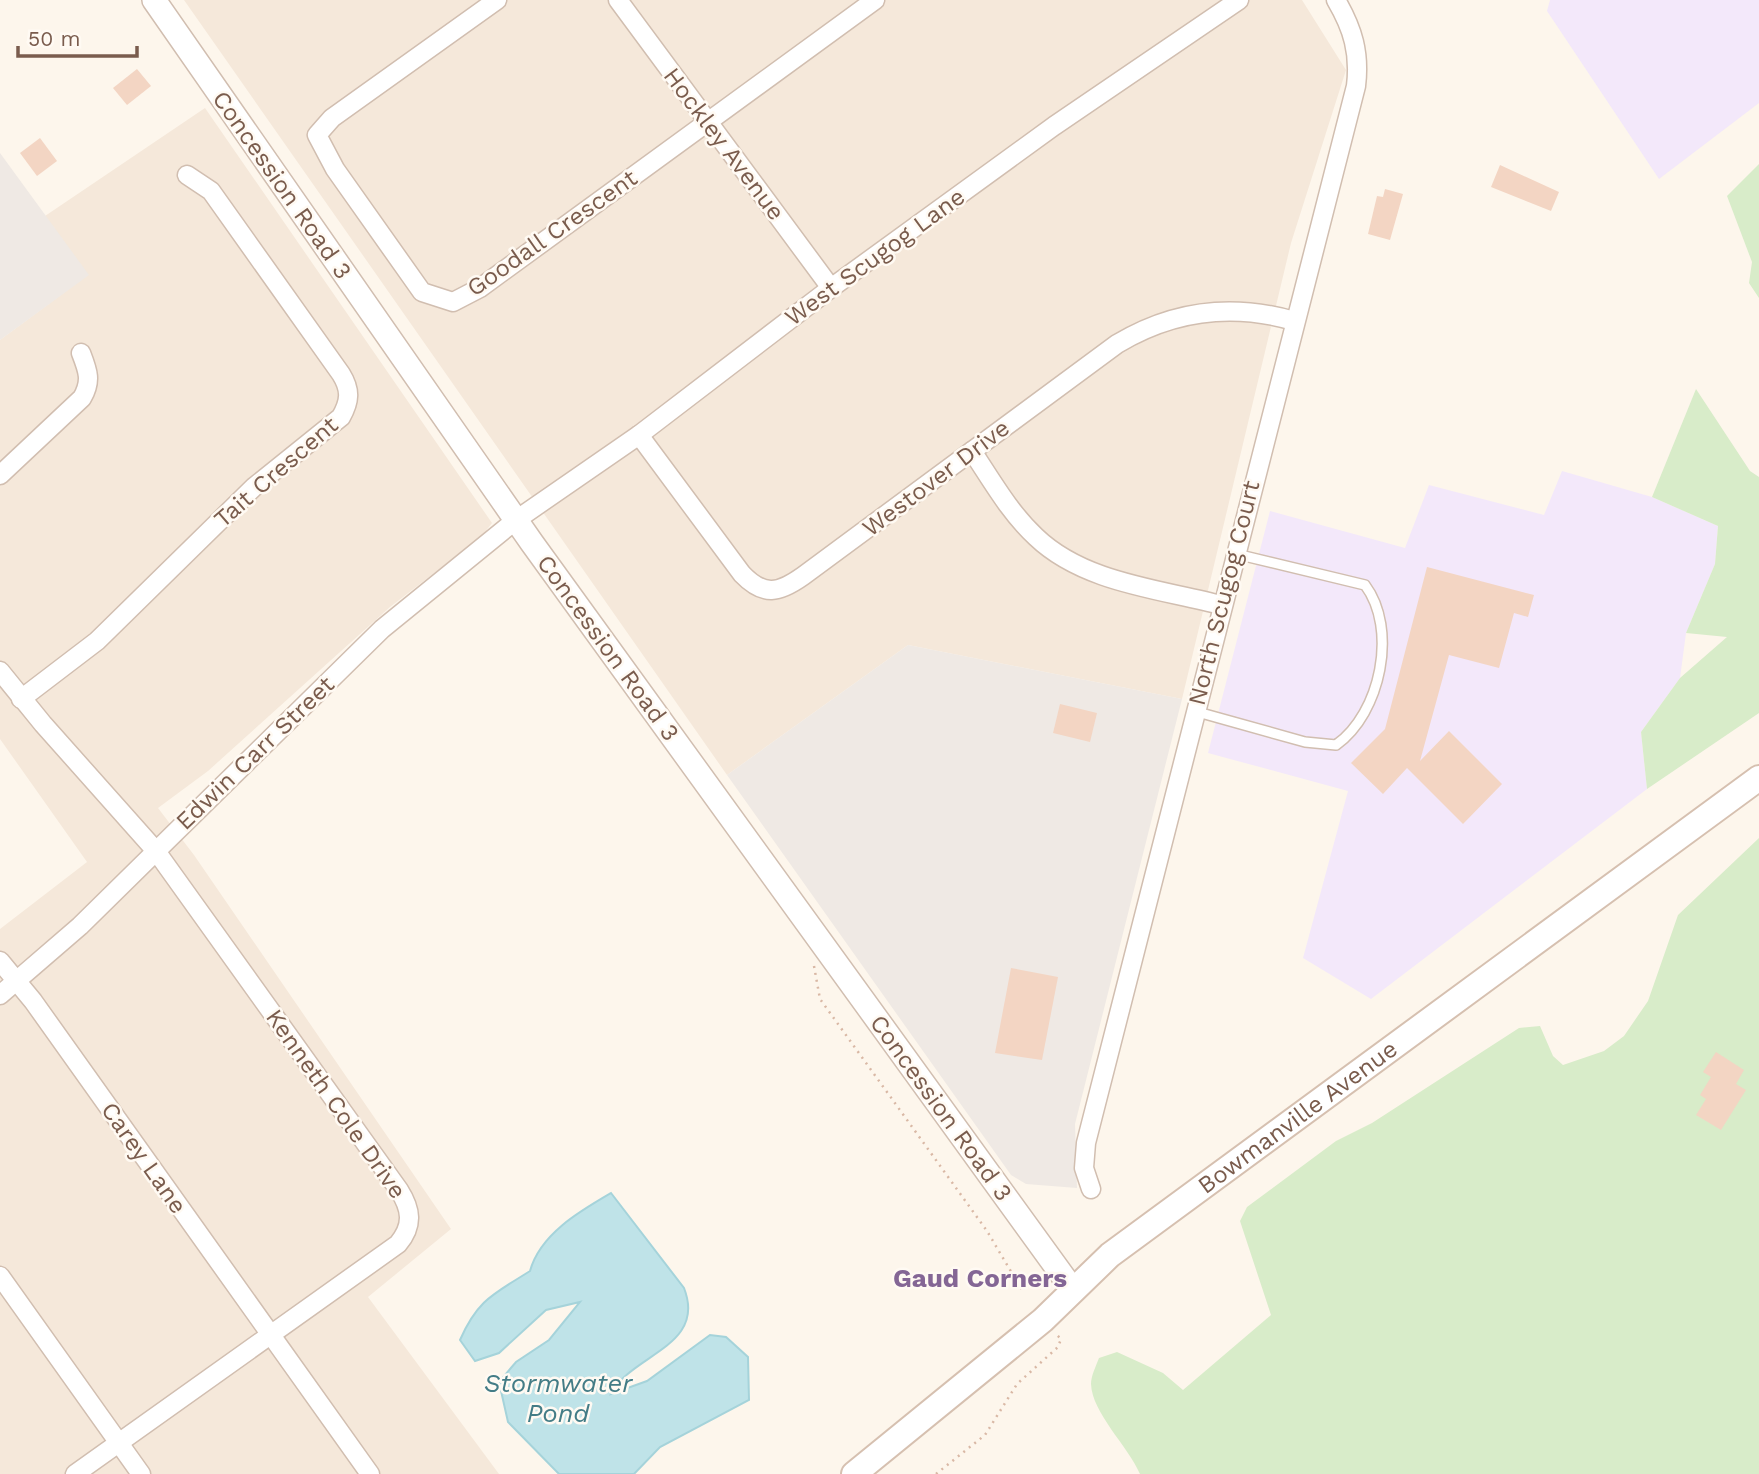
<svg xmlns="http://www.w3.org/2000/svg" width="1759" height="1474" viewBox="0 0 1759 1474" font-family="'Work Sans',sans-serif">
<rect width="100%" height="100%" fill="#fdf6ec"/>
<g fill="#f5e8da">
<polygon points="184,0 1302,0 1346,70 1291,243 1182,699 908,645 727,775"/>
<polygon points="205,108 492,523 481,537 390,607 208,771 158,808 194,855 451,1229 368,1297 499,1474 0,1474 0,929 87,862 0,739 0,340 88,275 45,216"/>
</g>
<g fill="#efe9e4">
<polygon points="0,153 89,275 0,340"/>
<polygon points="908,645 1182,699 1075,1124 1077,1188 1026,1184 1011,1175 727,775"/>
</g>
<g fill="#f3e8fa">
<polygon points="1550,0 1759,0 1759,103 1659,179 1547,11"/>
<polygon points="1562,471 1652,497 1718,526 1715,564 1686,633 1680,678 1641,732 1647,789 1371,999 1303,958 1348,791 1208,753 1270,511 1405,548 1429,485 1544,515"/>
</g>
<g fill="#d8ecc9">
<polygon points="1759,164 1759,298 1749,283 1752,262 1727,196"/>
<polygon points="1696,389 1750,471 1759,477 1759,713 1647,789 1641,732 1680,678 1727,637 1686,633 1715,564 1718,526 1652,497"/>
<path d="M 1759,838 L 1759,1474 L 1140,1474 C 1128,1446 1092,1413 1091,1384 C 1091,1376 1096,1366 1099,1358 L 1117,1352 L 1163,1373 L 1183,1390 L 1271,1315 L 1240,1221 L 1247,1207 L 1336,1141 L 1372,1123 L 1519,1028 L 1540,1026 L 1553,1056 L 1563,1065 L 1604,1051 L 1624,1036 L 1648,1001 L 1678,915 Z"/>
</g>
<path fill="#bfe3e8" stroke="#a5d3da" stroke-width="2" d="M 611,1193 L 684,1288 C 707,1347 631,1354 611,1394 L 647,1381 L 710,1335 L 726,1337 L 748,1357 L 749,1400 L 660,1447 L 634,1474 L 559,1474 L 508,1422 L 499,1382 L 516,1362 L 549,1340 L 580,1302 L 546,1310 L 499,1353 L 475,1361 L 460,1340 C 478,1299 494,1294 530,1271 C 540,1234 580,1211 611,1193 Z"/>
<g fill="#f3d5c3">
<polygon points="137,69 151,86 127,105 113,88"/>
<polygon points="40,138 57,161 37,176 20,153"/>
<polygon points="1500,165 1559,192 1551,211 1491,187"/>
<polygon points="1385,189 1403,194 1390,240 1368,234 1377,196 1383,197"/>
<polygon points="1427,567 1534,595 1528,617 1514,613 1499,668 1449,655 1420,761 1449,731 1502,784 1463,824 1407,768 1383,794 1351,763 1385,729"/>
<polygon points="1060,704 1097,713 1090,742 1053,733"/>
<polygon points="1011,968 1058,977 1042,1060 995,1053"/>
<polygon points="1716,1052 1744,1070 1736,1084 1746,1090 1721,1130 1696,1115 1706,1099 1700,1095 1711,1077 1703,1072"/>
</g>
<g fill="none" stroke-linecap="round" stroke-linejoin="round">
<g stroke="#d1beb0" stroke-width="12">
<path id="service" d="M 1194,711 L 1305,742 L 1336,745 C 1381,713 1398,629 1365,585 L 1236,554"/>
</g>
<g stroke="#d1beb0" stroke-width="21">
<g id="minor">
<polyline points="497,0 332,118 317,135 335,169 422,292 453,302 480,288 875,0"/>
<polyline points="618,0 831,288"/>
<path d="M 639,435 L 742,574 C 764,597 779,593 803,576 L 1117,344 C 1172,311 1232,303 1294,321"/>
<path d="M 972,451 C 992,481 1010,513 1036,537 C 1084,583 1160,589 1221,605"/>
<path d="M 0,475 L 82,398 C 92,381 88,371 81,353"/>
<path d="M 0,671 L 43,724 L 156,851 L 399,1190 C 411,1209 414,1225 398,1244 L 75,1474"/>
<path d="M 21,699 L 97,641 L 254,487 L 341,417 C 350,401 351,390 341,374 L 211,191 L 187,175"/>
<polyline points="0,961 33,1001 370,1474"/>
<polyline points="0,995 80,926 382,629 516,520 639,435 831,288 1054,126 1239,0"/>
<path d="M 1091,1189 L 1084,1168 L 1086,1143 L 1356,86 C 1360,53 1353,29 1336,0"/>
<polyline points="0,1276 141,1474"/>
</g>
</g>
<g stroke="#d1beb0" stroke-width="26">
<polyline id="tertiary" points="154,0 532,543 1073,1290"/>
</g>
<g stroke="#d6c0b0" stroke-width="28">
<g id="secondary">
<path id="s1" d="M 854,1474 L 1043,1320 L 1110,1255 L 1759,778"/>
</g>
</g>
<g stroke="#d9b8a5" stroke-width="2.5" stroke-dasharray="2 5" stroke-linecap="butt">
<polyline points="814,966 820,999 987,1231 1022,1290"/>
<polyline points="936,1474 985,1435 1017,1384 1058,1347 1061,1339 1057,1335"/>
</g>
<use href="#service" stroke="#fff" stroke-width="9"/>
<use href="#minor" stroke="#fff" stroke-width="18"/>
<use href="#tertiary" stroke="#fff" stroke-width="23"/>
<use href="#secondary" stroke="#fff" stroke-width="24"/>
</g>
<g text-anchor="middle" stroke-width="5" stroke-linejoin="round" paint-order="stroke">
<g font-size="24" fill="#7a5c4d" stroke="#fffaf3">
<text transform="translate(724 144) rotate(53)" y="8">Hockley Avenue</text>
<text transform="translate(282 185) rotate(55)" y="8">Concession Road 3</text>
<text transform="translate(552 233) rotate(-35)" y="8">Goodall Crescent</text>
<text transform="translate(875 257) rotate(-36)" y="8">West Scugog Lane</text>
<text transform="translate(276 472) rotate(-41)" y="8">Tait Crescent</text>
<text transform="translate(936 478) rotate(-37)" y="8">Westover Drive</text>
<text transform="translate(1224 593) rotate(-76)" y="8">North Scugog Court</text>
<text transform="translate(608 648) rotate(54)" y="8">Concession Road 3</text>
<text transform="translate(255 753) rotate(-44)" y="8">Edwin Carr Street</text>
<text transform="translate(336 1104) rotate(55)" y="8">Kenneth Cole Drive</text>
<text transform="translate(941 1108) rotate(54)" y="8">Concession Road 3</text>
<text dy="8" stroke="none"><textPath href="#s1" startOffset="570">Bowmanville Avenue</textPath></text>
<text transform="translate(144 1158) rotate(55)" y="8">Carey Lane</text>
</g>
<g font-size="26" font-weight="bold" fill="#846695" stroke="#fffaf3">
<text x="980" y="1287">Gaud Corners</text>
</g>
<g font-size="26" font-style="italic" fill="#437c86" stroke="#fffaf3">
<text x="558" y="1392">Stormwater<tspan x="558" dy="30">Pond</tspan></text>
</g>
</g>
<path d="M18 46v10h119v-10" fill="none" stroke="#7a5c4d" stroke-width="3.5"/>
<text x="28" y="46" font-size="21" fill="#7a5c4d" stroke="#fffaf3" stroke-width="5" paint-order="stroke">50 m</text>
</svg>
